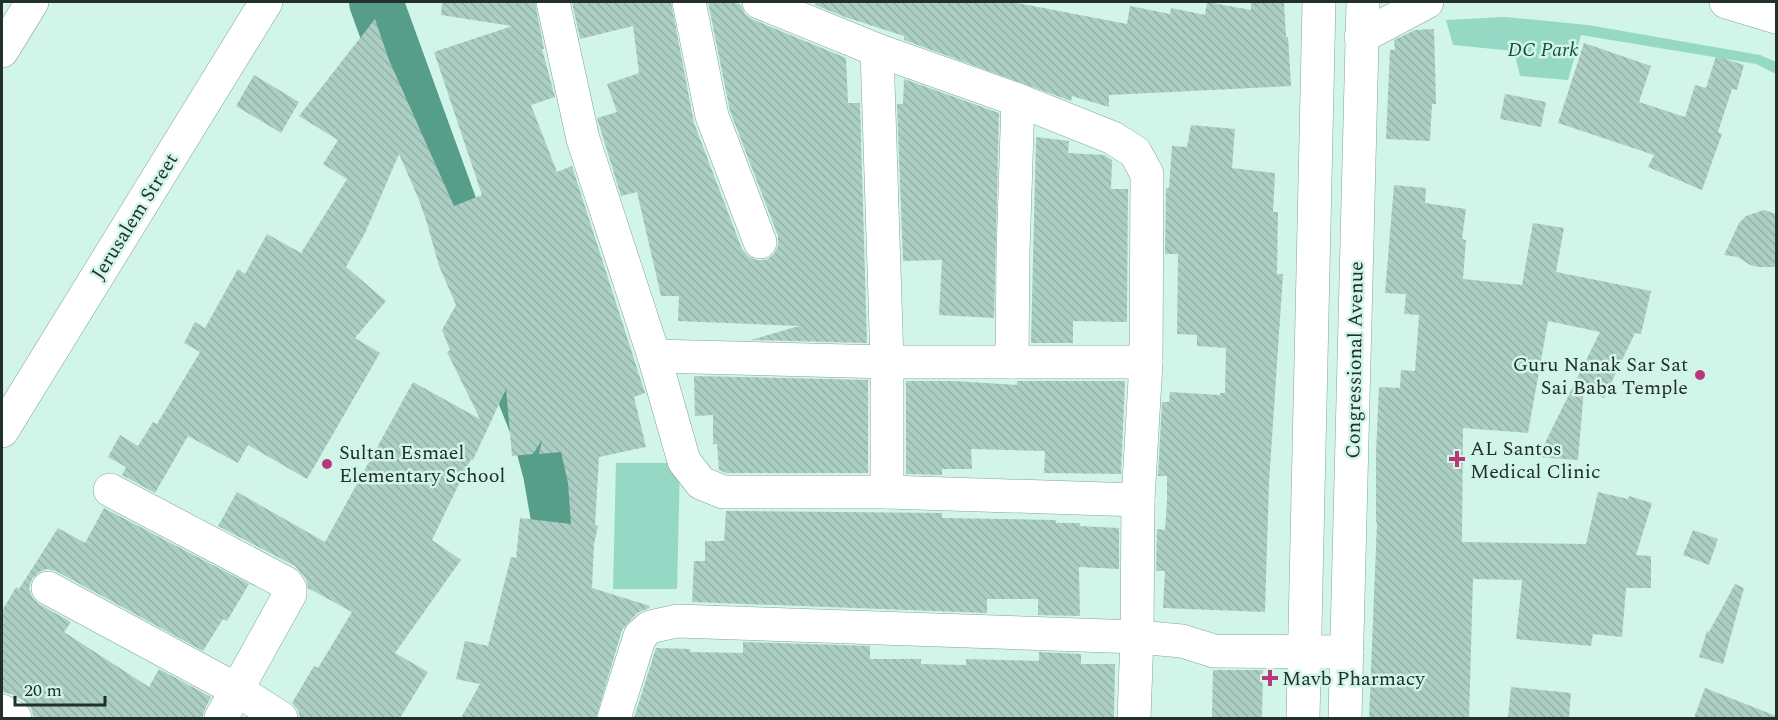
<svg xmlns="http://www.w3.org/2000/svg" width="1778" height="720" viewBox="0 0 1778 720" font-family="Spectral,serif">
<defs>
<pattern id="building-back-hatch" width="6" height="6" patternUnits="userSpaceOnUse" patternTransform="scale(1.5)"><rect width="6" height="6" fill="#accfc3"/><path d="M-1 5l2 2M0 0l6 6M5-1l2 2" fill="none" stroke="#94b2a8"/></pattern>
</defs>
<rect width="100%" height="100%" fill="#d1f5e8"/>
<g fill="#95d9c4">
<polygon points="1505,17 1588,25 1760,55 1776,62 1776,74 1756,64 1581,35 1568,80 1520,76 1514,51 1453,45 1446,20"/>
<polygon points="616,463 680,463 677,589 613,589"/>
</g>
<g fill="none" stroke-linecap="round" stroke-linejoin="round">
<g stroke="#569e89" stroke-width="54">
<polyline points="376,2 456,222"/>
<polyline points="512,718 553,561 558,519 550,473 539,432 515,372"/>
</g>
</g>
<g fill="url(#building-back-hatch)">
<polygon points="442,2 535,2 544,49 542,49 555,97 531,105 557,172 572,166 645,393 634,397 646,447 599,457 595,525 598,526 594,544 592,588 650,606 649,608 637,613 622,630 596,718 461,718 480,684 456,679 465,641 488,646 511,557 516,558 520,518 571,524 568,483 561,452 539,454 542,440 533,454 512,456 506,389 473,460 471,459 432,540 461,560 395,653 428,672 400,718 300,718 298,710 292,703 314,666 318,668 352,612 308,588 306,579 295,566 218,526 237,492 325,542 413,382 480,419 447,352 450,350 442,330 456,305 439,266 423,209 399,154 365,233 346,267 386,301 355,338 380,353 307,479 248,445 238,463 188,436 155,493 122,475 126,467 108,457 120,435 138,446 153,422 157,424 200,352 184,343 195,322 205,328 238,269 245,274 267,234 301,253 347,179 323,164 338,140 299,116 375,19 389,60 454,206 482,195 434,52 512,26 441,15"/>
<polygon points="572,2 671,2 694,123 742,249 748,256 756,260 766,260 774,254 778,246 778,236 730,111 708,2 733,2 741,5 745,14 752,19 846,58 848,103 860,103 867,343 751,340 799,326 678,321 679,296 661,296 637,192 621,196 597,118 617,112 607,84 639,73 633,26 580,39"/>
<polygon points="816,2 1012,2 1127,24 1130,6 1170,14 1171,8 1205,15 1207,2 1251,10 1251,2 1284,2 1286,37 1288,37 1291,86 1109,95 1109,107 1072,96 1071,101 904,40 904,36 845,17 815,5"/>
<polygon points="1434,29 1436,104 1432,104 1430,141 1386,139 1390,50 1395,50 1394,40 1415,30"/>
<polygon points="1584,43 1651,66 1639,102 1685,117 1695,85 1706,88 1716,56 1744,65 1737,90 1732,89 1718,132 1722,134 1702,190 1648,167 1654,155 1558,123"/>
<polygon points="254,75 299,102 281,133 236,106"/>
<polygon points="904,79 999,113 994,318 939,315 942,260 903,261 897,104 903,104"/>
<polygon points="1505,94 1546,102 1541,127 1500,119"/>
<polygon points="1191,125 1235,129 1232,168 1275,173 1273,212 1278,212 1277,274 1283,274 1269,483 1265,612 1163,608 1165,571 1156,571 1157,529 1165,530 1167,502 1167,476 1158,476 1162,402 1169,402 1170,392 1220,395 1220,393 1225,393 1226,348 1197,346 1197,335 1177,334 1178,254 1165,254 1166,188 1169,188 1172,146 1187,147"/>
<polygon points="1036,137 1069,141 1068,153 1104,155 1112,160 1111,189 1128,189 1127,322 1073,321 1073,343 1031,343"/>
<polygon points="1394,185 1426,188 1425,203 1466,209 1462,239 1466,240 1463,279 1522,285 1533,223 1564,228 1556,272 1651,291 1641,334 1635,333 1604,398 1584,388 1578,460 1538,457 1600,332 1548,321 1528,433 1463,428 1462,542 1586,544 1598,492 1628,499 1629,496 1652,503 1636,555 1651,556 1651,588 1626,588 1622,637 1593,634 1591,646 1516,639 1522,580 1473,579 1469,718 1369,718 1377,522 1376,522 1376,452 1379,387 1400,388 1401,370 1415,371 1419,315 1404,314 1406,294 1385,293"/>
<polygon points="1764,210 1776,214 1776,267 1759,267 1750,265 1738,257 1724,255 1739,223 1746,216"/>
<polygon points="694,376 868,380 868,473 727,473 719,470 717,444 713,444 713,415 695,416"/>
<polygon points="906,381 954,381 1017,385 1017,381 1125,381 1121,474 1044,473 1045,451 971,449 972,469 942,469 942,475 906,474"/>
<polygon points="104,508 249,584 227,621 223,619 203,651 56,571 47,569 39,572 32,579 29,588 32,597 39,604 71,622 64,632 149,687 159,669 211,697 205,709 202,718 38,718 33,716 31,708 24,701 11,694 2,692 2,611 16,587 19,589 58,528 85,543"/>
<polygon points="726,511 942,513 942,518 1056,520 1056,523 1080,523 1080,526 1119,528 1119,569 1079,567 1080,616 1038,615 1038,599 987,599 987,613 692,602 694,561 705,561 705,541 724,541"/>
<polygon points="1693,530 1718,539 1709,565 1683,555"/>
<polygon points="1735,584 1744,588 1723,664 1699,657 1707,631 1709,632"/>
<polygon points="743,642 870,646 870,659 921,659 921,664 966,665 966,659 1039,661 1039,652 1081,654 1081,664 1115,664 1114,718 634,718 656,648 690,649 690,652 743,653"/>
<polygon points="1213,670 1263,670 1262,718 1212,718"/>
<polygon points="1511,687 1571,693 1569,718 1508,718"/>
<polygon points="1705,688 1776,716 1776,718 1694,718"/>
</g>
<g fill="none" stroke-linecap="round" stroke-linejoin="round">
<g stroke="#82a498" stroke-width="34">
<g id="street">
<polyline points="553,2 583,139 654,356 684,461 701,483 723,492 887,492 1138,500"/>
<polyline points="689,2 712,116 760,242"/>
<polyline points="759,2 877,50 1018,100 1113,138 1135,152 1147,174 1146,362 1138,500 1137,637 1134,718"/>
<polyline points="877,50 887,362 887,492"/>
<polyline points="2,51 32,2"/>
<polyline points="654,356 887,362 1146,362"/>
<polyline points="1012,362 1013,253 1018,100"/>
<polyline points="110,490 286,583 290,589 290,594 221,718"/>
<polyline points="48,588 237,690 281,718"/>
<polyline points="2,711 15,718"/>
<polyline points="614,718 640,636 650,627 677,621 1137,637 1182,641 1214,651 1347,652"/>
</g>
</g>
<g stroke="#82a498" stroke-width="34">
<g id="secondary">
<polyline points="1726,2 1776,17"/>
<polyline points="1361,37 1427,2"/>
<polyline points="2,431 266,2"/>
<polyline points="1303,718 1319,2"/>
<polyline points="1345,718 1363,2"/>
</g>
</g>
<use href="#street" stroke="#fff" stroke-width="33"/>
<use href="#secondary" stroke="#fff" stroke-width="33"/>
</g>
<g fill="#bb377c" stroke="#d1f5e8" stroke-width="2">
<circle cx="1700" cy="375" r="6"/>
<path d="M1454 450h6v6h6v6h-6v6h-6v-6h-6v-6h6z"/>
<circle cx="327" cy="464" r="6"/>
<path d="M1267 669h6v6h6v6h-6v6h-6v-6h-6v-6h6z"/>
</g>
<g text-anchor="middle" stroke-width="5" stroke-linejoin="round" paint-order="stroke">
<g font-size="20" font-style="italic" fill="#114e3f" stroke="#d1f5e8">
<text x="1543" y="56">DC Park</text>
</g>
<g font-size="20" fill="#222f2b" stroke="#d1f5e8">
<text transform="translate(134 216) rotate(-58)" y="7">Jerusalem Street</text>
<text transform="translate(1354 360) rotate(-89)" y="7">Congressional Avenue</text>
</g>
<g font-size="20" fill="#222f2b" stroke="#d1f5e8" text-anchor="start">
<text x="1688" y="371" text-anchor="end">Guru Nanak Sar Sat<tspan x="1688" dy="23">Sai Baba Temple</tspan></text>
<text x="1470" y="455">AL Santos<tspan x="1470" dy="23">Medical Clinic</tspan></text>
<text x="339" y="459">Sultan Esmael<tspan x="339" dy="23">Elementary School</tspan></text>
<text x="1282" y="685">Mavb Pharmacy</text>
</g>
</g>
<rect width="1778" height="720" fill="none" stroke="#222f2b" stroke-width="6"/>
<path d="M15 696v9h90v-9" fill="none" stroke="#222f2b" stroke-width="3"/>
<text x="24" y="696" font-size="18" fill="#222f2b" stroke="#d1f5e8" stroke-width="4.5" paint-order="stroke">20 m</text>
</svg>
